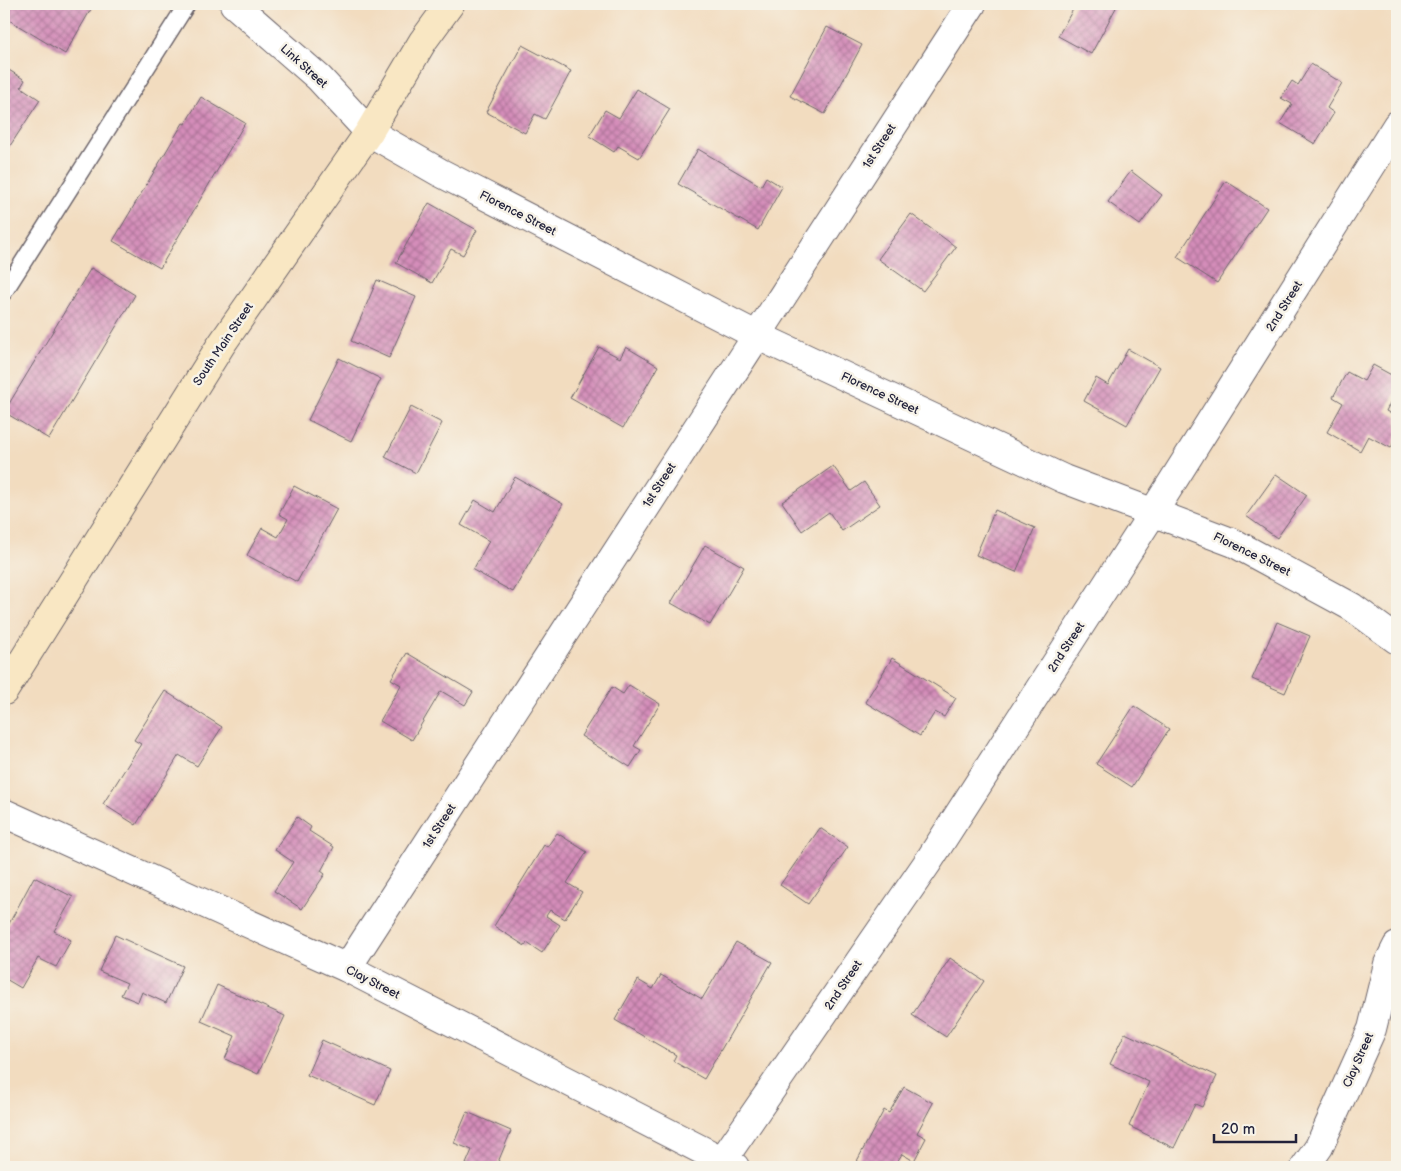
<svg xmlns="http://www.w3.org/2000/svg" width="1401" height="1171" viewBox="0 0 1401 1171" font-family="'Balsamiq Sans',sans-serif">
<defs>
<pattern id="building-cross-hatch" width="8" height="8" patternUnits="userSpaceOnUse" patternTransform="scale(1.25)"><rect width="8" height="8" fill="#d48db9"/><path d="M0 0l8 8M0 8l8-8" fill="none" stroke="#ac7398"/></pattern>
</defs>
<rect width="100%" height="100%" fill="#f7f3e8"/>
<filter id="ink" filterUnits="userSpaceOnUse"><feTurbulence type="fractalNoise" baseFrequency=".02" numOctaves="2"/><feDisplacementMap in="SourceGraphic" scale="10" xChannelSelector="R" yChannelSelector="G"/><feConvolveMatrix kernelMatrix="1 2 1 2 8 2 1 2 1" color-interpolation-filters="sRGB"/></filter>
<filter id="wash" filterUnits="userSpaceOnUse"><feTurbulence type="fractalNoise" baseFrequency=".0096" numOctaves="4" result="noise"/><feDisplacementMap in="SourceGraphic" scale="20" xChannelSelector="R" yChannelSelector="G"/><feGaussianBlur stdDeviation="1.12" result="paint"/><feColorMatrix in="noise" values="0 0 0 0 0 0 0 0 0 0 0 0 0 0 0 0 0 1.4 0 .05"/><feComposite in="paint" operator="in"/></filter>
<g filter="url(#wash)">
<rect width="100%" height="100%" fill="#f2dcbf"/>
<g id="blocks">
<g fill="url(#building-cross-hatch)">
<polygon points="4,4 94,4 65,54 4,17"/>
<polygon points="1076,4 1118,4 1091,54 1058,36"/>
<polygon points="827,27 862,45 825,114 790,96"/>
<polygon points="522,45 571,71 545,119 535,114 525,133 486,112"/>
<polygon points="1311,64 1342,83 1327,108 1334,113 1315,144 1280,123 1292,104 1281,98 1292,81 1298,85"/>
<polygon points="4,67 25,80 21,87 40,100 4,155"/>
<polygon points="637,89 670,109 639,158 618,146 614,152 589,136 605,110 619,118"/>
<polygon points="201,97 245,123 160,268 113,241 183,123 185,124"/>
<polygon points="698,149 761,186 766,177 782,187 758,230 678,184"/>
<polygon points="1131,171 1162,195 1140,225 1108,202"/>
<polygon points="1226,181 1267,208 1217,283 1177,257"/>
<polygon points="429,203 477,230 463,255 451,249 432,283 396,263"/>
<polygon points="911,214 956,247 923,291 878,259"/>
<polygon points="91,268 135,295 49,439 4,412"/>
<polygon points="377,280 416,297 389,358 351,341"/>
<polygon points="599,347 620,358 626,347 658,366 623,428 570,398"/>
<polygon points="1128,349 1160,367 1127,425 1084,401 1096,378 1108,385"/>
<polygon points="339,358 381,379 351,441 308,420"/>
<polygon points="1373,365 1397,378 1397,389 1386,411 1397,417 1397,436 1391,448 1368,436 1360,451 1327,432 1343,403 1333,397 1347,372 1364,381"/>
<polygon points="411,407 442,423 416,473 385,457"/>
<polygon points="833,466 851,491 864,482 880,505 842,531 829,512 802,531 782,502"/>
<polygon points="1276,474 1307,495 1277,538 1246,516"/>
<polygon points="515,477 563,504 513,592 473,570 489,541 461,525 475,500 495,512"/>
<polygon points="294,486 337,509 297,582 247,555 262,528 278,537 288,519 279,514"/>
<polygon points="995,510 1035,528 1016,572 976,555"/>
<polygon points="705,545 744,567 710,625 671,603"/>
<polygon points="1277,622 1310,636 1285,693 1252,679"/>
<polygon points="407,653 473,692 465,705 441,691 412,740 380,721 401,685 391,679"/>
<polygon points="892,658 956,698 944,717 935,712 920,736 865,702"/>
<polygon points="629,685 660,704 634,746 641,750 630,767 581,736 612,687 623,694"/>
<polygon points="165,691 222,727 197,766 179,755 136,825 103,804 141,744 134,740"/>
<polygon points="1134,706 1169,729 1132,787 1096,764"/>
<polygon points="297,817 311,827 309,831 334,847 321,871 325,874 302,909 274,891 293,862 275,850"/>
<polygon points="820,828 848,847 808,904 780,885"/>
<polygon points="557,833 587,852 567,883 582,892 565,919 550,910 546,916 560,925 542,953 527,943 525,946 494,926 544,845 547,847"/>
<polygon points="34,877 73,897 54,931 71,940 56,967 38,958 21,988 4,978 4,933"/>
<polygon points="115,935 183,966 166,1003 142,992 138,1002 121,995 127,983 99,971"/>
<polygon points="736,942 772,962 704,1079 673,1061 676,1055 615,1020 638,980 653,989 661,975 702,999"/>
<polygon points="950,958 984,981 946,1037 912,1015"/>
<polygon points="217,985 285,1016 258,1074 225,1059 235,1036 201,1021"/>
<polygon points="1125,1033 1217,1076 1202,1107 1195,1104 1174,1148 1129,1126 1149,1082 1110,1064"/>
<polygon points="322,1040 390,1071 375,1105 307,1075"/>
<polygon points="904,1087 933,1103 917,1133 926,1138 914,1161 902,1154 894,1167 869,1167 857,1161 884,1110 889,1113"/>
<polygon points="467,1112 511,1131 496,1167 472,1167 466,1164 472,1150 454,1143"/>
</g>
</g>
</g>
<g filter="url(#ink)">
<use href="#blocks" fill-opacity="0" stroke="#6b6369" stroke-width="1"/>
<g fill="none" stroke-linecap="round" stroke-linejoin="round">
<g stroke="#6b6369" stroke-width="19">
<polyline id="lane" points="4,292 187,4"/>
</g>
<g stroke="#6b6369" stroke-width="30">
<g id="street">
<polyline points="234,4 319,78 369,132 439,172 756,335 1064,479 1234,543 1352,607 1397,640"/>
<polyline points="4,813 347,968 735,1167"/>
<polyline points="347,968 972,4"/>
<polyline points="722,1161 928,862 1154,511 1397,125"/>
<polyline points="1305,1167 1319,1147 1372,1029 1388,964 1397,946"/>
</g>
</g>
<g stroke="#6b6369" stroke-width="30">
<polyline id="secondary" points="4,691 221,345 369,132 423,41 450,4"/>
</g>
<use href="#lane" stroke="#fff" stroke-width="16"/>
<use href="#street" stroke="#fff" stroke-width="28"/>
<use href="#secondary" stroke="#f9e7c3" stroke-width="28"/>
</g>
</g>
<g text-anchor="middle" stroke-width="5" stroke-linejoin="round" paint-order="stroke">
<g font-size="12" fill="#22223b" stroke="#f7f3e8">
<text transform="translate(304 66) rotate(42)" y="4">Link Street</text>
<text transform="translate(879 146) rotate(-57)" y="4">1st Street</text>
<text transform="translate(518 213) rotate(27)" y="4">Florence Street</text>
<text transform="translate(1284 306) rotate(-58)" y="4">2nd Street</text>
<text transform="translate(223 344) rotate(-56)" y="4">South Main Street</text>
<text transform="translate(880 393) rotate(25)" y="4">Florence Street</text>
<text transform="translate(659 485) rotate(-57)" y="4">1st Street</text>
<text transform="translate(1252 554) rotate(26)" y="4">Florence Street</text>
<text transform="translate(1066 647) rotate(-57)" y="4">2nd Street</text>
<text transform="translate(439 826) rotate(-57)" y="4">1st Street</text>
<text transform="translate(373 982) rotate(27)" y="4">Clay Street</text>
<text transform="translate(843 985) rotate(-56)" y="4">2nd Street</text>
<text transform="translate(1358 1060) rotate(-66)" y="4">Clay Street</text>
</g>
</g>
<rect width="1401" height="1171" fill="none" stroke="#f7f3e8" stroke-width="20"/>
<path d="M1214 1134v8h82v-8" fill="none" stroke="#22223b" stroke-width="2.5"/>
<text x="1221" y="1134" font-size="15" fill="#22223b" stroke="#f7f3e8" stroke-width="4" paint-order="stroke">20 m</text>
</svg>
